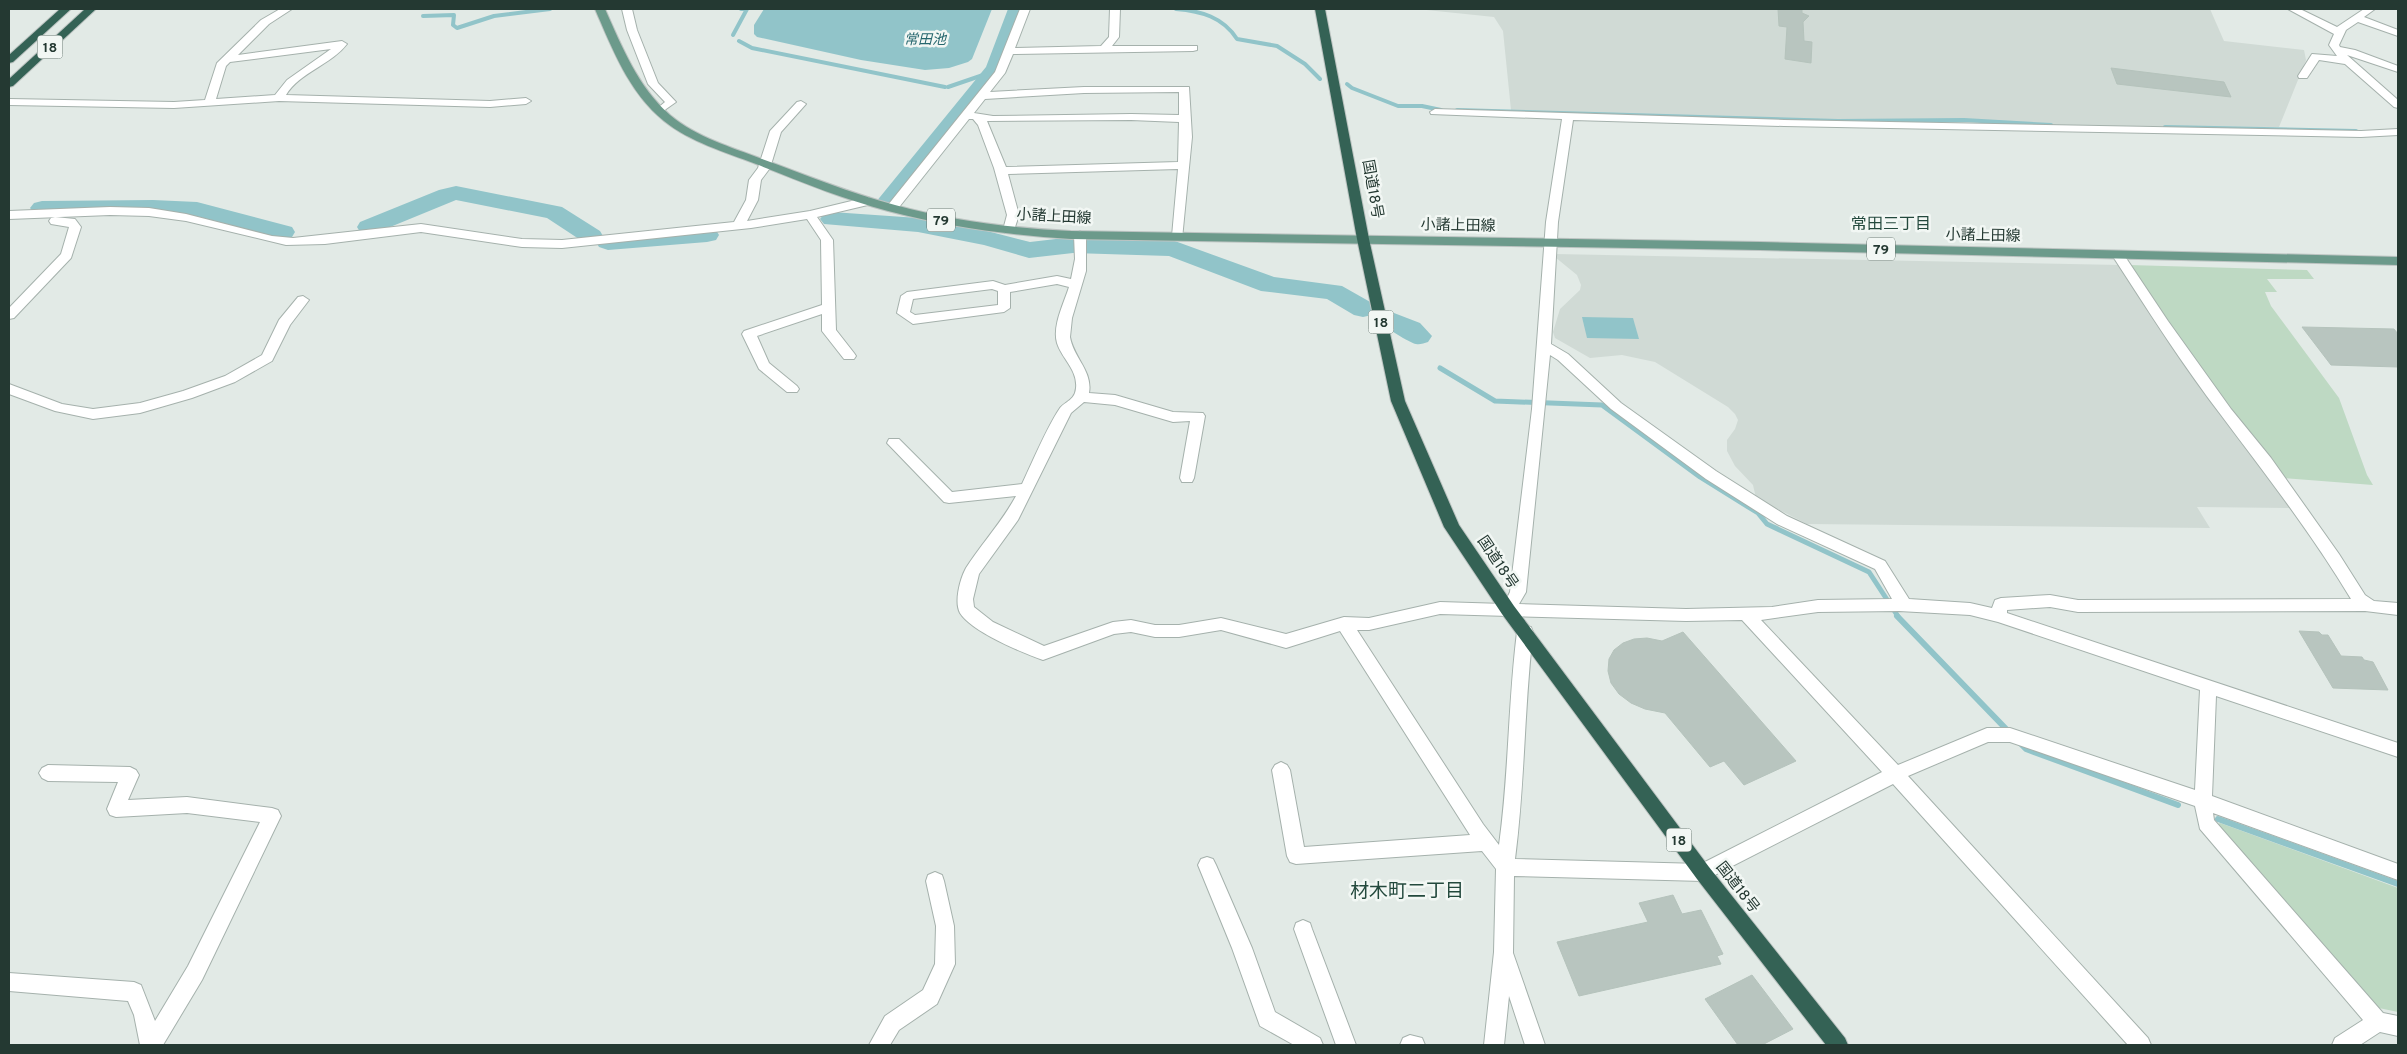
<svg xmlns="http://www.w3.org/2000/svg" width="2407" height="1054" viewBox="0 0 2407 1054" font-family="Overpass,'Noto Sans JP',sans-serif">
<rect width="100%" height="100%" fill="#e2eae6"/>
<g fill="#d0dad5">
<polygon points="1417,9 2210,9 2224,41 2304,50 2306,60 2279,127 2065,126 1964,119 1792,120 1511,110 1503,31 1494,17"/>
<polygon points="1555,254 2120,265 2292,508 2197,507 2210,528 1807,524 1756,498 1753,485 1735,466 1727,451 1727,440 1735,429 1738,420 1735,414 1728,407 1655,362 1622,355 1590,358 1555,338 1553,332 1560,309 1580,290 1581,285 1577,275 1555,257"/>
</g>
<g fill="#bed9c3">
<polygon points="2129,265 2307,270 2314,279 2267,279 2277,292 2265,292 2271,306 2339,398 2367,475 2373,485 2283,478 2209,382"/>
<polygon points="2220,823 2398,888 2398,1012 2374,1007 2213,827"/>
</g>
<g fill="#91c4c9">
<polygon points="764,9 992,9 972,59 968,62 949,68 925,70 861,60 757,37 754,34 754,25"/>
<polygon points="1582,317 1633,318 1639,339 1587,338"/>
</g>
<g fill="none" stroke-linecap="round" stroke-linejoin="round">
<g stroke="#91c4c9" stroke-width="4">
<path d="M 1176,9 C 1201,11 1223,17 1237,39 L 1277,46 L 1305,64 L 1320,79"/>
<polyline points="423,16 454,15 453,25 457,28 494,16 550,9"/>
<polyline points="733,35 747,9 741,9"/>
<polyline points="739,41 752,48 945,87"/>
<polyline points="1347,84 1352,88 1398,106 1422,106 1441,110"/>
<polyline points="948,87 986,74 1000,59"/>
<polyline points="1457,110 1838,121 1964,120 2051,125"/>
<polyline points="2165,127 2356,131"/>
</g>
<polyline stroke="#91c4c9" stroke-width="5" points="1440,368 1495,401 1602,405 1700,477 1758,513 1767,524 1869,572 1899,618"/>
<g stroke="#91c4c9" stroke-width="6">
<polyline points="1897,616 2009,732"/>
<polyline points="2020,743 2026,749 2178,805"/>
<polyline points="2218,819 2398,884"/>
</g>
<g fill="#91c4c9" fill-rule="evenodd">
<polygon points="1008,9 1028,9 1007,68 896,207 888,209 880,207 876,202 880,197 986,67"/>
<polygon points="456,186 562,207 600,231 603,236 707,228 716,230 719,235 716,240 707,242 608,250 599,247 596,242 582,241 547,218 456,200 378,232 369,234 360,232 357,227 360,222 439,190"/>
<polygon points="153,200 197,202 292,227 295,232 292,237 283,239 196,216 153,214 42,215 34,213 30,208 34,203 42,201"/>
<polygon points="832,212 918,218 987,231 1030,242 1073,237 1172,240 1274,277 1342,286 1372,303 1376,309 1372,315 1363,317 1354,315 1327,299 1261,291 1169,256 1073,253 1029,258 984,245 918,232 824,224 820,219 824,214"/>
<path d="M 1394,313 L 1420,323 L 1432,336 L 1428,342 C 1424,343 1420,345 1416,344 C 1410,343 1384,327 1381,322 L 1385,316 Z"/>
</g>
</g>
<g fill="#b8c5bf" stroke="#b5c3bc">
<polygon points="1778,9 1802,9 1802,13 1809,16 1803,22 1804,41 1812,42 1811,63 1785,59 1787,27 1779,26"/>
<polygon points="2111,68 2224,82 2231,97 2117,84"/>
<polygon points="2302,327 2394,329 2398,334 2398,367 2331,365"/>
<polygon points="2299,631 2319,632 2322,635 2328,635 2341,656 2362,657 2364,660 2373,662 2388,690 2333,688"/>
<polygon points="1683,632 1796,761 1744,785 1724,761 1710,767 1665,713 1645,709 1631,703 1619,694 1611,683 1608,671 1609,659 1614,650 1623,643 1634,639 1647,638 1662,641"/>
<polygon points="1673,895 1682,914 1701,910 1723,954 1717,956 1721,964 1579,996 1557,942 1648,922 1639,903"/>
<polygon points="1752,975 1793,1029 1762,1045 1738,1045 1705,999"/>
</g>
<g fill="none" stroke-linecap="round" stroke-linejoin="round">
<g stroke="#a5b1ac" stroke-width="2">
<g id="minor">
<path d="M 280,9 L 292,9 L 269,24 L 238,55 L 342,41 L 347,44 C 331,65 300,72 286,95 L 490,101 L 526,98 L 531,101 L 526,104 L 490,107 L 279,101 L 174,108 L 9,105 L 9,99 L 174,102 L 205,100 L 217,63 L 261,20 ZM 331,49 L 287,80 L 275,95 L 216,99 L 226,66 L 230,62 Z"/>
<polygon points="622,9 632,9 637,30 658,83 676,102 659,114 654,111 665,102 648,84 627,30"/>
<path d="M 1020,9 L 1030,9 L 1015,48 L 1101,46 L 1109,37 L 1110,9 L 1120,9 L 1119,37 L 1112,46 L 1197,46 L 1197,50 L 1193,51 L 1013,54 L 1005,73 L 990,92 L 1084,87 L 1189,87 L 1192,137 L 1182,239 L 1178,240 L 1172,236 L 1178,169 L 1008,174 L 1019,215 L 1013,233 L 1005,233 L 1003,230 L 1007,215 L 994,168 L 978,125 L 973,119 L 969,119 L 896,211 L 888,211 L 886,208 L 888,205 L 995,72 ZM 1179,92 L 1179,115 L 1131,114 L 993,116 L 974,113 L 985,99 L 1084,93 ZM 1131,120 L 1179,122 L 1178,162 L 1006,167 L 987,121 Z"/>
<polygon points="2288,9 2300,9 2337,27 2364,9 2375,9 2364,17 2398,30 2398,36 2358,22 2346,30 2339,45 2340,47 2355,50 2398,66 2398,72 2347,55 2398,100 2398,108 2394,107 2345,64 2319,60 2307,78 2299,78 2298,76 2312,54 2337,56 2329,45 2334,34"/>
<polygon points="801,101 806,104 781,132 770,168 761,180 758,200 747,221 810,211 868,197 874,201 872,204 817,217 833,240 836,330 854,353 856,356 854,359 844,359 822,331 822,314 757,336 769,363 797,386 799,389 797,392 787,392 759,369 742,334 744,331 822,305 821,240 807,219 751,228 562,248 522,247 421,232 325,244 286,245 186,221 149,216 110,215 9,219 9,211 110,207 149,208 186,214 272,236 293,238 421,224 522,239 562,240 734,222 746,200 749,180 758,168 770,131 797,102"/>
<path d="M 1435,109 L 1784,120 L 2361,131 L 2398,129 L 2398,135 L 2361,137 L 1784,126 L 1573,120 L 1558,222 L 1551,344 L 1568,354 L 1621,403 L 1716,471 L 1787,516 L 1885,561 L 1909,599 L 1970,603 L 1992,608 L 1995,600 L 2001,598 L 2050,595 L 2078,600 L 2351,599 C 2312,534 2266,475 2221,415 C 2182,364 2147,309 2112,255 L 2114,252 L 2122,252 L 2168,321 L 2231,409 L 2271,458 L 2339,554 L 2365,595 L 2374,601 L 2398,603 L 2398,615 L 2365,611 L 2078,612 L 2050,607 L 2007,610 L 2007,613 L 2398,743 L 2398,757 L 2216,696 L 2212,796 L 2398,864 L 2398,880 L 2213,813 L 2214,820 L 2383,1013 L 2398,1016 L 2398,1036 L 2380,1032 L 2360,1045 L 2332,1045 L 2335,1038 L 2363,1020 L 2200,829 L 2195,806 L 2010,742 L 1988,742 L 1908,776 L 2148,1038 L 2151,1045 L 2128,1045 L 1893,784 L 1703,881 L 1514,876 L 1513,953 L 1545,1045 L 1525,1045 L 1509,996 L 1504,1045 L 1484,1045 L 1494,952 L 1496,869 L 1482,851 L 1296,864 L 1290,862 L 1287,856 L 1272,770 L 1275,765 L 1281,762 L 1287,765 L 1290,770 L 1304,847 L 1470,835 L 1340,631 L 1286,648 L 1221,630 L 1179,637 L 1155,637 L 1131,632 L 1114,634 L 1043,660 C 1021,652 972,632 960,613 C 954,602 960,579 966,568 C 982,543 1002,522 1016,496 L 949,503 L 944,502 L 887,443 L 889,439 L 899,439 L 952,492 L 1022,484 C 1032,463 1047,427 1060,408 C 1066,401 1075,400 1076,388 C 1078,370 1062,359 1057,343 C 1052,326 1064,303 1069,287 L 1057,284 L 1010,292 L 1010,308 L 1004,312 L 913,324 L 897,313 L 901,296 L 907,292 L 993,281 L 1005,285 L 1057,276 L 1071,279 L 1075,259 L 1074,235 L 1080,231 L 1086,235 L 1086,271 L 1072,318 L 1070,337 C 1073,357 1093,371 1089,393 L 1115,395 L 1173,412 L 1203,413 L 1205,416 L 1194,478 L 1192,482 L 1182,482 L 1180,478 L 1190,421 L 1173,422 L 1115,405 L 1084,402 L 1071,413 L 1018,520 L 979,574 L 973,599 L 974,607 L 993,622 L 1044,646 L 1113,622 L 1131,620 L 1155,625 L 1179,625 L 1221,618 L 1286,634 L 1344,617 L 1369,618 L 1440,602 L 1504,604 L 1510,592 L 1532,409 L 1546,222 L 1562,119 L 1431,114 L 1430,112 ZM 992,289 L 998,291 L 998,305 L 915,315 L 910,312 L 913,299 ZM 1550,355 L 1558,360 L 1611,409 L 1706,479 L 1777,524 L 1875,569 L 1892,599 L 1818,600 L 1772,607 L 1686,609 L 1519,604 L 1526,592 ZM 1899,611 L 1970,615 L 1998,622 L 2200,690 L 2195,790 L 2010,728 L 1987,728 L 1898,765 L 1761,620 L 1818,612 ZM 1440,614 L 1686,621 L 1742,620 L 1882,772 L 1701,864 L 1515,859 C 1525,783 1524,708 1533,632 L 1531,627 L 1525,626 L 1519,627 L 1517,632 C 1508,703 1509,774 1499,845 L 1483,824 L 1357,630 L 1369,630 Z"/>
<polygon points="55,217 75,219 81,227 71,258 14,318 9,319 9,308 61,254 69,227 51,224 49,221 51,218"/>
<polygon points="303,296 309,300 290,325 272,361 235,382 192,398 140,413 93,419 55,411 9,394 9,384 62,404 93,409 140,403 183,391 225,376 262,355 279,320 298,297"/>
<polygon points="48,765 130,767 136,770 139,775 128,800 187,797 272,808 278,810 281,816 202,980 163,1045 140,1045 134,1015 128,1001 9,991 9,973 134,982 141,985 155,1021 188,966 260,822 187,813 116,817 110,815 107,809 118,782 48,781 42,778 39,773 42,768"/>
<polygon points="1207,857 1213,859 1216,865 1252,948 1275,1012 1320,1038 1323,1045 1294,1045 1260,1026 1232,948 1198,865 1201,859"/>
<polygon points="935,872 942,875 944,881 954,926 955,964 937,1004 899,1030 890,1045 869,1045 885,1016 923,990 935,964 936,926 926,881 928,875"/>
<polygon points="1303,920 1310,923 1312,929 1356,1045 1336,1045 1294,929 1296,923"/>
<polygon points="1410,1035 1422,1038 1425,1045 1400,1045 1403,1038"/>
</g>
</g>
<g stroke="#bdc4c2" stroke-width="2">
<path id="major" d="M 595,9 L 605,9 C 622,47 638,87 670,115 C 696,137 731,147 762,159 C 806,175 850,193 895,205 C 952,221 1012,228 1071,231 L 1760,242 L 2398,257 L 2398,265 L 1760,250 L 1071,239 C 1009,235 948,227 888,211 C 843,199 799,181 756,164 C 725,152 690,142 664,121 C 629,93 612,48 595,9 Z"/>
</g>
<g stroke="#bdc4c2" stroke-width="2">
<g id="highway">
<polygon points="60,9 71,9 13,62 9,63 9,55"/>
<polygon points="85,9 96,9 13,86 9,87 9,79"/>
<polygon points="1315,9 1325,9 1369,239 1405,401 1459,525 1514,606 1709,867 1845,1038 1848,1045 1826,1045 1697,879 1502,614 1444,527 1391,401 1357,239"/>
</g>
</g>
<use href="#minor" fill="#fff" fill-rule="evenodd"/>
<use href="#major" fill="#6c9a8b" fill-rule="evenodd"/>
<use href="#highway" fill="#346255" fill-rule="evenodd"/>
</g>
<g text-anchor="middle" stroke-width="5" stroke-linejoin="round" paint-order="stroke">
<g font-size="14" font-style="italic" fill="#26676e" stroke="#f2f7f4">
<text x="925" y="44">常田池</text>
</g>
<g fill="#f2f7f4" stroke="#62726c" stroke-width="1">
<rect x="37.5" y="35.5" width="25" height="23" rx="4"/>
<rect x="927" y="208.5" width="28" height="23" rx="4"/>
<rect x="1867" y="237.5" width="28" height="23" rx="4"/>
<rect x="1368.5" y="310.5" width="25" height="23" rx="4"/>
<rect x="1666.5" y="828.5" width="25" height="23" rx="4"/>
</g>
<g font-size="14" font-weight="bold" fill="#243932">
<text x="50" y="52">18</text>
<text x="941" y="225">79</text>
<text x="1881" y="254">79</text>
<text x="1381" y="327">18</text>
<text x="1679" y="845">18</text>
</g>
<g font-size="15" fill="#243932" stroke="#f2f7f4">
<text transform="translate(1373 189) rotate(80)" y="5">国道18号</text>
<text transform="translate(1054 216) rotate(3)" y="5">小諸上田線</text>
<text transform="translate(1458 225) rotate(1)" y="5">小諸上田線</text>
<text transform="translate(1983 235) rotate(1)" y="5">小諸上田線</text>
<text transform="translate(1498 562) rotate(56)" y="5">国道18号</text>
<text transform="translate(1738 887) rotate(52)" y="5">国道18号</text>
</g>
<g font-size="16" fill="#23493d" stroke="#f2f7f4">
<text x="1891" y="229">常田三丁目</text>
</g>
<g font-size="19" fill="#23493d" stroke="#f2f7f4">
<text x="1407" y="897">材木町二丁目</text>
</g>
</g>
<rect width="2407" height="1054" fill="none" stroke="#243932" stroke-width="20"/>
</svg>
